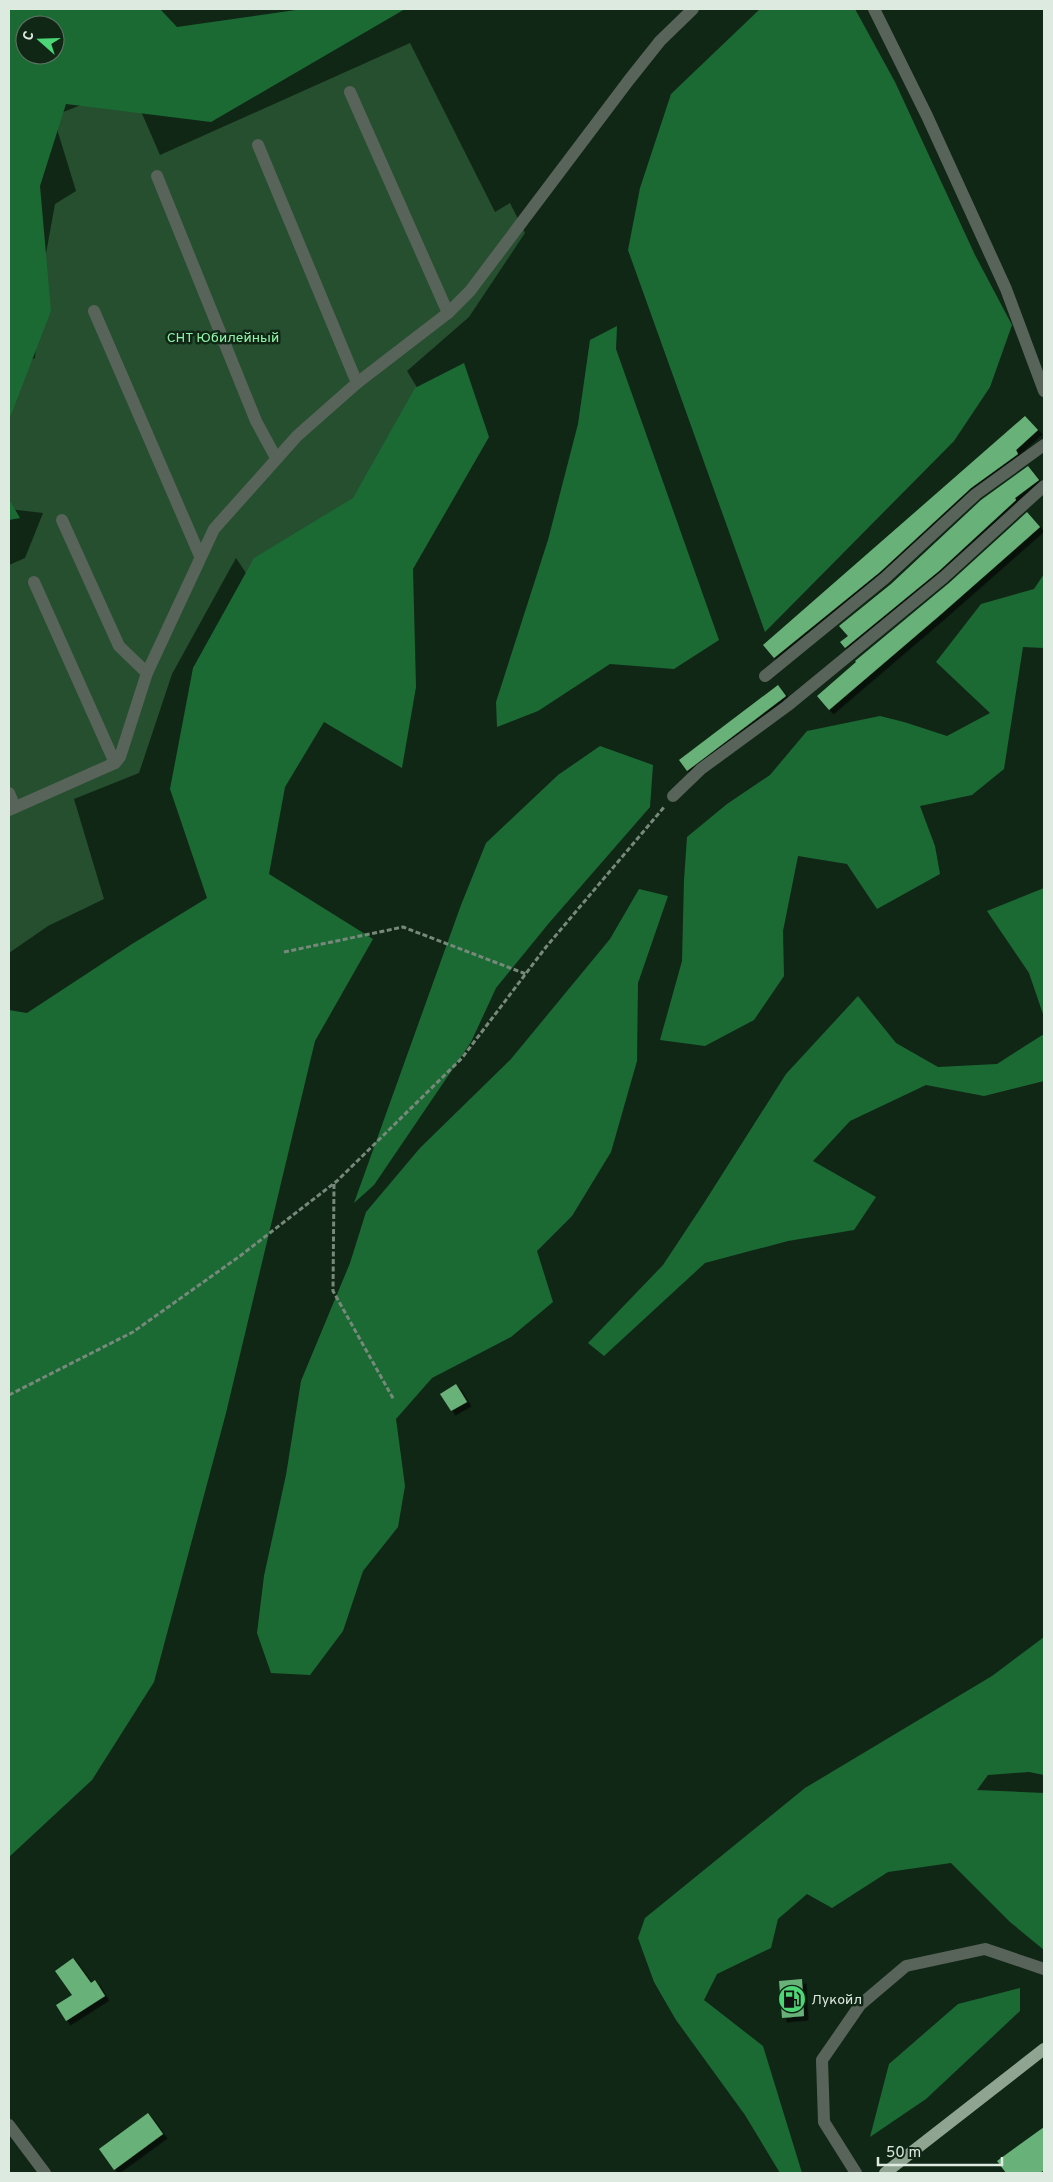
<svg xmlns="http://www.w3.org/2000/svg" width="1053" height="2182" viewBox="0 0 1053 2182" font-family="Overpass,sans-serif">
<defs>
<filter id="shadow"><feDropShadow dx="4.5" dy="4.5" stdDeviation="0" flood-color="#0009"/></filter>
</defs>
<rect width="100%" height="100%" fill="#112716"/>
<polygon fill="#254f2f" points="410,43 495,212 510,203 525,233 469,317 407,371 418,389 372,491 252,582 236,558 172,674 139,773 74,799 104,899 48,926 9,953 9,565 25,558 43,513 9,509 9,369 35,358 39,292 55,204 76,191 53,116 130,86 160,155"/>
<g fill="#1b6a34" fill-rule="evenodd">
<path d="M 9,9 L 160,9 L 177,27 L 303,9 L 405,9 L 211,122 L 66,104 L 40,186 L 51,311 L 9,420 ZM 25,25 L 55,25 L 55,55 L 25,55 Z"/>
<polygon points="760,9 855,9 895,82 975,255 1012,325 990,387 954,441 765,632 628,250 640,188 671,94"/>
<polygon points="617,326 616,349 719,640 674,669 610,664 538,711 497,727 496,702 548,540 578,424 590,340"/>
<polygon points="464,363 489,437 413,569 416,687 402,768 324,722 285,787 269,874 373,939 315,1041 226,1413 154,1682 92,1780 9,1857 9,1010 27,1013 132,944 207,898 170,789 193,668 254,558 353,498 415,388"/>
<polygon points="9,499 20,518 9,520"/>
<polygon points="1044,574 1044,648 1023,647 1004,769 972,795 920,806 935,846 940,874 877,909 847,864 798,856 783,931 784,976 754,1020 705,1046 660,1040 682,961 684,880 687,837 727,804 770,775 807,731 880,716 904,722 947,736 990,713 936,662 981,604 1034,589"/>
<polygon points="600,746 653,765 650,807 549,923 496,988 471,1042 374,1185 354,1203 461,905 486,843 558,775"/>
<polygon points="1044,888 1044,1017 1029,973 987,911"/>
<polygon points="639,889 668,896 638,983 637,1061 611,1152 572,1216 537,1251 553,1302 511,1337 432,1378 396,1419 405,1486 398,1527 363,1571 343,1631 310,1675 271,1673 257,1633 264,1576 286,1475 301,1381 350,1263 366,1212 420,1148 511,1059 610,939"/>
<polygon points="858,996 896,1043 938,1067 997,1064 1044,1034 1044,1081 984,1096 926,1085 850,1121 813,1161 876,1197 854,1230 788,1241 705,1263 604,1356 588,1343 663,1265 704,1203 786,1074"/>
<polygon points="1044,1637 1044,1775 1029,1772 988,1775 977,1790 1044,1793 1044,1950 1010,1922 951,1863 888,1872 832,1908 807,1894 778,1919 771,1948 717,1974 704,2000 763,2046 802,2173 780,2173 745,2115 676,2020 654,1982 638,1938 645,1918 805,1788 992,1676"/>
<polygon points="1020,1988 1020,2011 926,2099 870,2137 889,2064 958,2004"/>
</g>
<g fill="#68b279" filter="url(#shadow)">
<polygon points="1025,416 1038,430 1016,450 1018,454 971,488 880,572 774,658 763,645"/>
<polygon points="1028,466 1039,480 1015,498 1016,500 939,571 845,648 840,642 848,636 839,626 891,584 981,500"/>
<polygon points="1027,512 1040,527 939,616 829,710 817,696 856,662 855,661 949,583"/>
<polygon points="778,685 786,696 687,771 679,760"/>
<polygon points="456,1384 467,1402 451,1411 440,1394"/>
<polygon points="73,1958 91,1983 95,1980 105,1996 66,2021 56,2005 72,1995 55,1971"/>
<polygon points="802,1979 804,2016 782,2018 779,1981"/>
<polygon points="148,2113 163,2134 114,2170 99,2149"/>
<polygon points="1044,2127 1044,2170 1040,2173 1006,2173 997,2161"/>
</g>
<g fill="none" stroke-linecap="round" stroke-linejoin="round">
<g stroke="#77897b" stroke-width="3" stroke-dasharray="5 2.5" stroke-linecap="butt">
<polyline points="284,952 403,927 526,974"/>
<polyline points="334,1184 333,1291 394,1400"/>
<polyline points="9,1395 133,1332 240,1256 337,1181 462,1058 546,947 665,806"/>
</g>
<g stroke="#58635a" stroke-width="12">
<polyline points="874,9 927,116 1006,289 1044,391"/>
<polyline points="350,92 448,313"/>
<polyline points="258,145 357,383"/>
<polyline points="157,176 256,421 276,458"/>
<polyline points="94,311 200,556"/>
<polyline points="62,520 119,646 147,673"/>
<polyline points="34,582 115,763"/>
<polyline points="765,676 885,578 976,494 1044,445"/>
<polyline points="9,793 15,807"/>
<polyline points="673,796 701,769 787,706 944,577 1044,486"/>
<polyline points="9,810 115,763 120,757 147,673 214,529 297,436 357,383 448,313 470,291 629,80 660,41 693,9"/>
<polyline points="9,2125 45,2173"/>
<polyline points="856,2173 824,2122 822,2060 860,2005 906,1966 985,1949 1044,1969"/>
</g>
<polyline stroke="#8fa592" stroke-width="12" points="885,2173 1044,2049"/>
</g>
<defs>
<g id="fuel-disc" transform="scale(1.4375)"><circle r="9.5" fill="#4dd676" stroke="#112716"/><path d="M-5.5-6h7V0h2V4h1.3V-2.5L3-4.5l.8-.8L6-3V5H2.5V1h-1V6h-7ZM-4.2-4.7v3.2H.2V-4.7Z" fill="#111"/></g>
</defs>
<g fill-rule="evenodd">
<use href="#fuel-disc" x="792" y="1999"/>
</g>
<g text-anchor="middle" stroke-width="5" stroke-linejoin="round" paint-order="stroke">
<g font-size="14" fill="#91f5a8" stroke="#112716">
<text x="223" y="342">СНТ Юбилейный</text>
</g>
<g font-size="14" fill="#ddeadf" stroke="#112716" text-anchor="start">
<text x="811" y="2004">Лукойл</text>
</g>
</g>
<rect width="1053" height="2182" fill="none" stroke="#ddeadf" stroke-width="20"/>
<g transform="translate(40 40) rotate(290)"><circle r="24" fill="#112716" stroke="#637566"/>
<path d="M0-4L9 19L0 12L-9 19Z" fill="#4dd676"/>
<text y="-8" font-size="14" font-weight="bold" text-anchor="middle" fill="#ddeadf">С</text>
</g>
<path d="M878 2157v8h124v-8" fill="none" stroke="#ddeadf" stroke-width="2.5"/>
<text x="886" y="2157" font-size="15" fill="#ddeadf" stroke="#112716" stroke-width="4" paint-order="stroke">50 m</text>
</svg>
